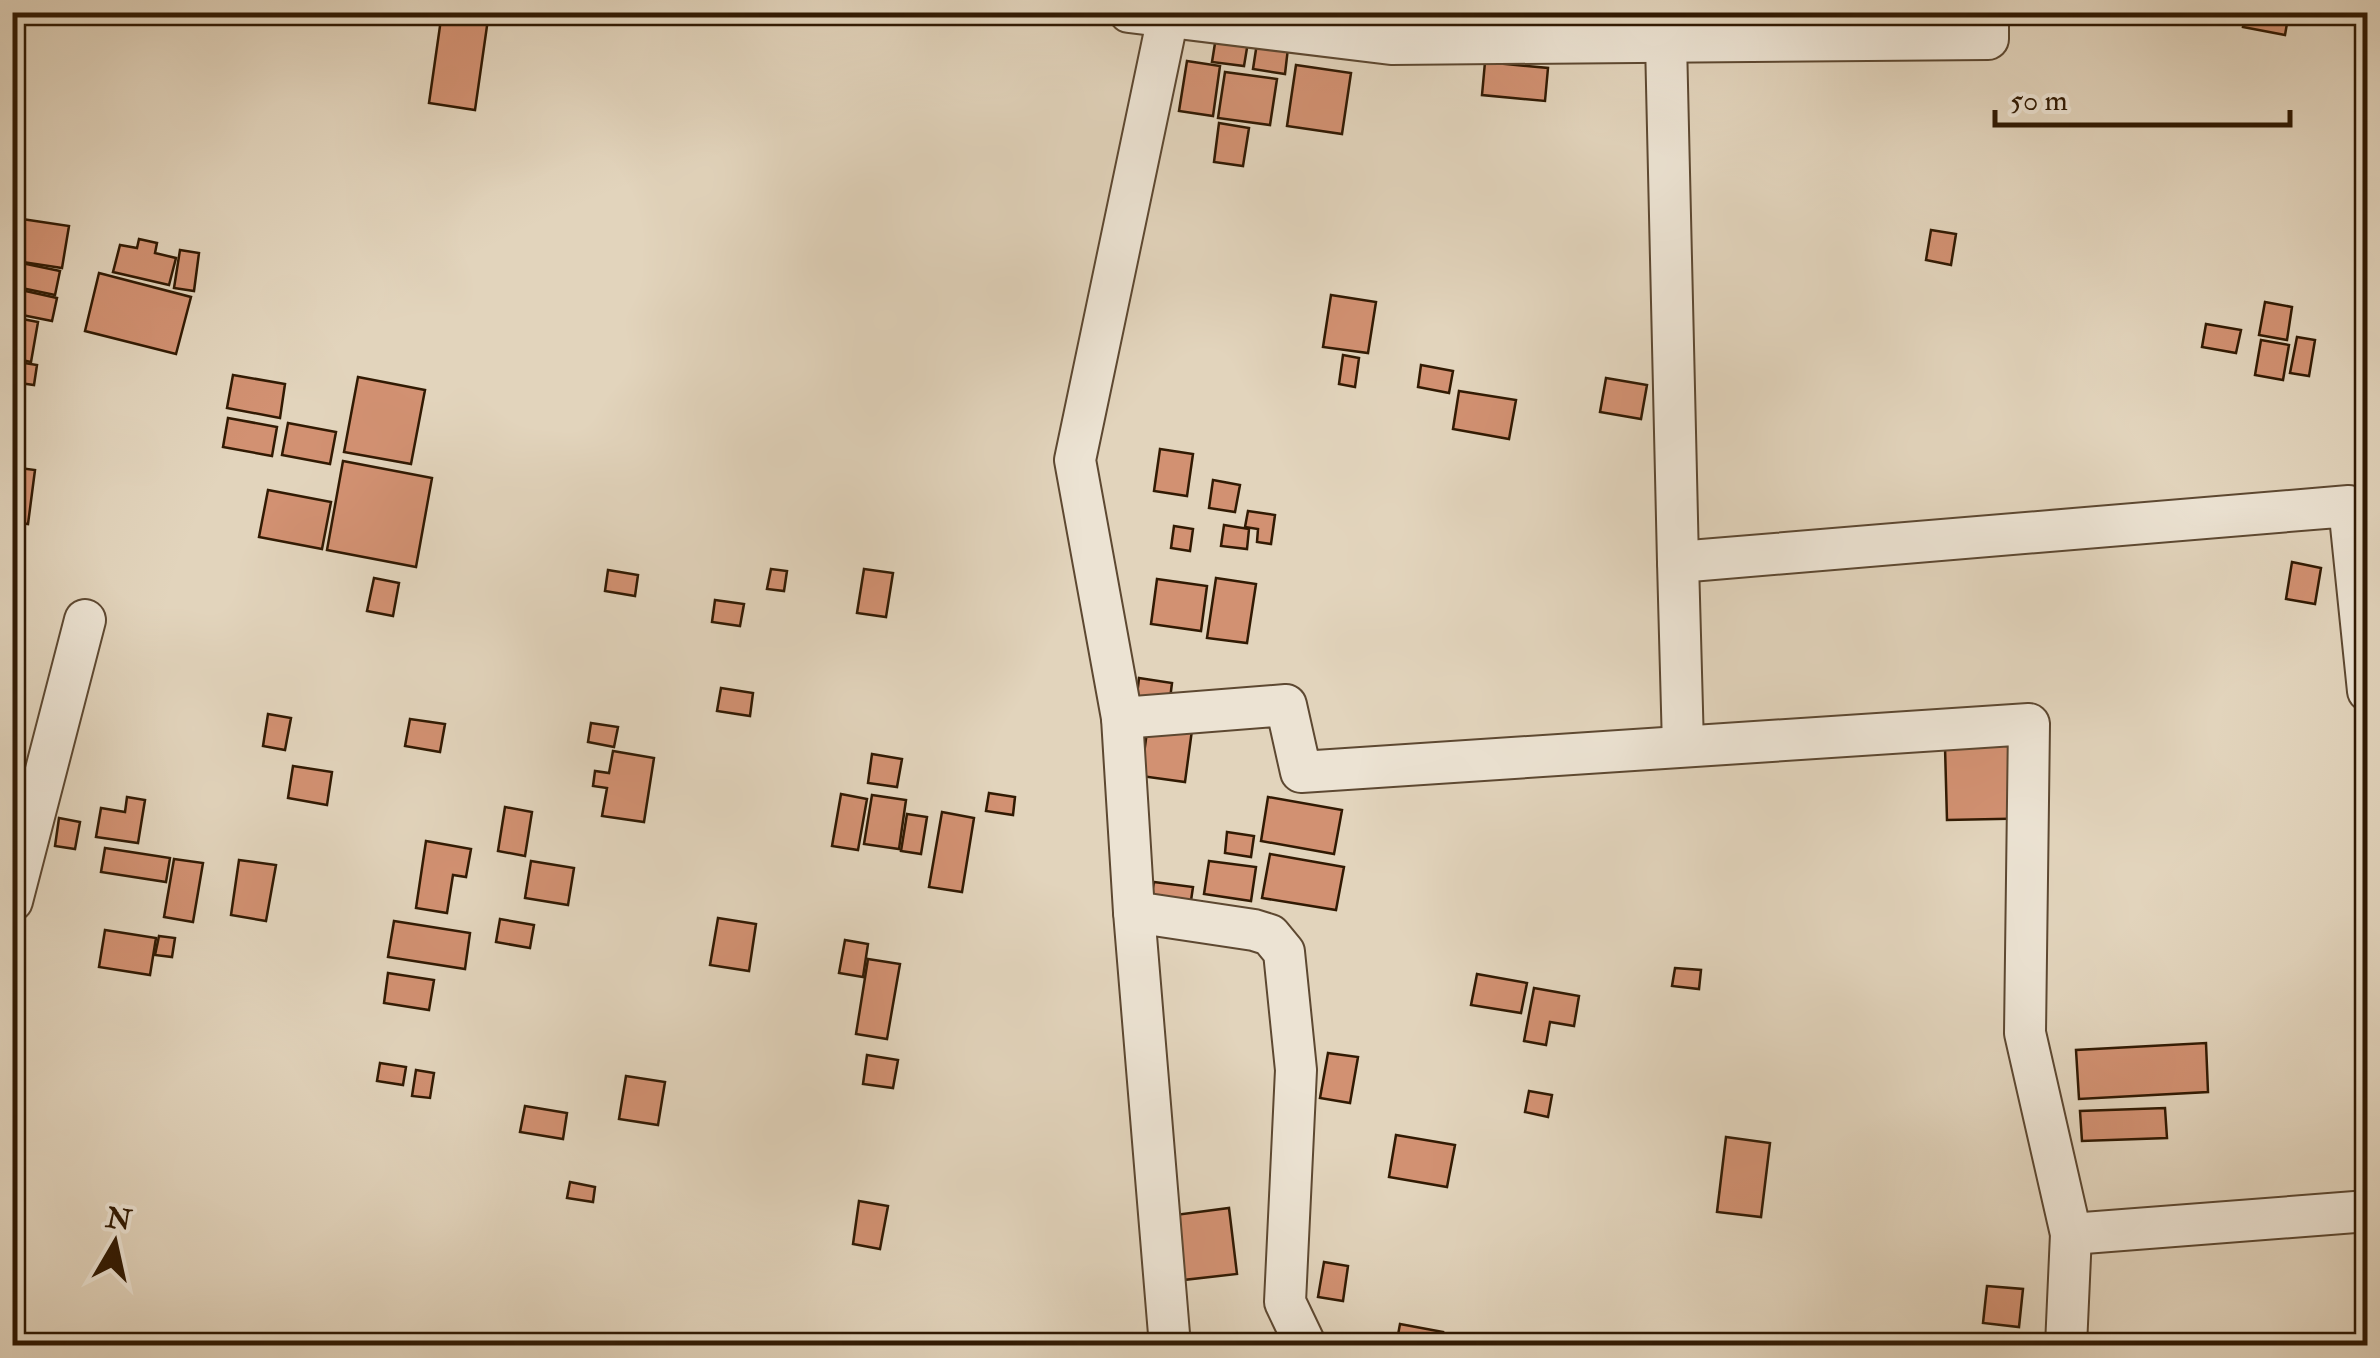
<svg xmlns="http://www.w3.org/2000/svg" width="2380" height="1358" viewBox="0 0 2380 1358" font-family="'IM FELL Double Pica',serif">
<rect width="100%" height="100%" fill="#e2d4bc"/>
<filter id="stains"><feTurbulence type="fractalNoise" baseFrequency=".002" numOctaves="4"/><feColorMatrix values="0 0 0 0 .2 0 0 0 0 .09 0 0 0 0 .02 0 0 0 .5 -.17"/></filter>
<radialGradient id="worn" r=".72"><stop offset=".6" stop-color="#630" stop-opacity="0"/><stop offset="1" stop-color="#630" stop-opacity=".3"/></radialGradient>
<g fill="#d29172" stroke="#311a03" stroke-width="2.5">
<polygon points="442,12 489,12 475,110 429,103"/>
<polygon points="1324,12 1368,12 1366,25 1323,19"/>
<polygon points="1419,12 1482,12 1481,29 1418,25"/>
<polygon points="2246,12 2289,12 2285,35 2243,27"/>
<polygon points="1216,37 1248,42 1244,66 1212,62"/>
<polygon points="1257,43 1288,48 1285,74 1253,69"/>
<polygon points="1187,61 1220,66 1213,116 1179,111"/>
<polygon points="1485,62 1548,68 1545,101 1482,95"/>
<polygon points="1296,65 1351,73 1342,134 1287,126"/>
<polygon points="1225,72 1277,79 1270,125 1218,118"/>
<polygon points="1219,123 1249,128 1243,166 1214,162"/>
<polygon points="22,219 69,226 62,268 16,261"/>
<polygon points="1931,230 1956,234 1951,265 1926,260"/>
<polygon points="139,239 157,243 155,253 176,258 169,285 113,272 120,245 137,248"/>
<polygon points="180,250 199,253 194,291 174,288"/>
<polygon points="12,261 60,271 55,295 12,286"/>
<polygon points="99,273 191,297 176,354 85,331"/>
<polygon points="12,288 57,298 52,321 12,313"/>
<polygon points="1331,295 1376,302 1368,353 1323,347"/>
<polygon points="2265,302 2292,307 2287,340 2259,335"/>
<polygon points="12,317 38,322 31,362 12,358"/>
<polygon points="2206,324 2241,330 2236,353 2202,347"/>
<polygon points="2297,337 2315,340 2309,376 2290,373"/>
<polygon points="2261,340 2289,345 2283,380 2255,375"/>
<polygon points="1343,355 1359,358 1355,387 1339,384"/>
<polygon points="12,361 37,365 34,385 12,382"/>
<polygon points="1421,365 1453,371 1449,393 1418,387"/>
<polygon points="233,375 285,384 280,418 227,408"/>
<polygon points="358,377 425,390 411,464 344,452"/>
<polygon points="1606,378 1647,385 1641,419 1600,412"/>
<polygon points="1459,391 1516,400 1509,439 1453,429"/>
<polygon points="228,418 277,427 272,456 223,447"/>
<polygon points="288,423 336,432 330,464 282,455"/>
<polygon points="1160,449 1193,454 1187,496 1154,491"/>
<polygon points="343,461 432,478 416,567 327,550"/>
<polygon points="12,467 35,470 28,524 12,522"/>
<polygon points="1213,480 1240,485 1235,512 1209,508"/>
<polygon points="268,490 331,502 322,549 259,537"/>
<polygon points="1248,511 1275,515 1271,544 1257,542 1258,529 1245,527"/>
<polygon points="1224,525 1249,529 1247,549 1221,546"/>
<polygon points="1174,526 1193,529 1190,551 1171,548"/>
<polygon points="2292,562 2321,568 2315,604 2286,599"/>
<polygon points="771,569 787,571 784,591 767,589"/>
<polygon points="864,569 893,573 886,617 857,613"/>
<polygon points="608,570 638,575 635,596 605,591"/>
<polygon points="374,578 399,583 393,616 367,611"/>
<polygon points="1216,578 1256,584 1247,643 1207,638"/>
<polygon points="1157,579 1207,586 1201,631 1151,624"/>
<polygon points="715,600 744,604 740,626 712,622"/>
<polygon points="1139,678 1172,683 1169,707 1136,703"/>
<polygon points="721,688 753,693 750,716 717,711"/>
<polygon points="268,714 291,718 285,750 263,746"/>
<polygon points="410,719 445,724 440,752 405,746"/>
<polygon points="591,723 618,727 614,747 588,742"/>
<polygon points="1148,724 1192,730 1185,782 1141,776"/>
<polygon points="2045,744 2047,818 1947,820 1945,747"/>
<polygon points="613,751 654,758 644,822 602,816 607,788 593,786 595,771 609,773"/>
<polygon points="872,754 902,759 897,787 868,783"/>
<polygon points="293,766 332,772 327,805 288,798"/>
<polygon points="989,793 1015,797 1013,815 986,811"/>
<polygon points="841,794 867,799 858,850 832,846"/>
<polygon points="872,795 906,800 899,849 864,844"/>
<polygon points="127,797 145,800 138,843 96,837 101,808 125,812"/>
<polygon points="1268,797 1342,810 1334,854 1261,841"/>
<polygon points="505,807 532,812 525,856 498,851"/>
<polygon points="942,812 974,818 962,892 929,887"/>
<polygon points="907,814 927,817 921,854 901,851"/>
<polygon points="59,818 80,822 75,849 55,846"/>
<polygon points="1227,832 1254,836 1251,857 1225,853"/>
<polygon points="426,841 471,849 466,877 453,875 447,913 416,908"/>
<polygon points="105,848 170,858 166,882 101,872"/>
<polygon points="1270,854 1344,867 1336,910 1262,898"/>
<polygon points="174,859 203,863 193,922 164,917"/>
<polygon points="239,860 276,865 266,921 231,915"/>
<polygon points="531,861 574,868 568,905 525,898"/>
<polygon points="1209,861 1256,867 1251,901 1204,894"/>
<polygon points="1154,882 1193,887 1189,914 1149,908"/>
<polygon points="718,918 756,924 749,971 710,965"/>
<polygon points="500,919 534,925 530,948 496,942"/>
<polygon points="394,921 470,933 465,969 388,957"/>
<polygon points="105,930 156,938 150,975 99,967"/>
<polygon points="159,936 175,938 172,957 155,955"/>
<polygon points="845,940 868,944 863,977 839,973"/>
<polygon points="868,959 900,964 887,1039 856,1034"/>
<polygon points="1675,968 1701,970 1699,989 1672,986"/>
<polygon points="388,973 434,980 429,1010 384,1003"/>
<polygon points="1477,974 1527,983 1521,1013 1471,1005"/>
<polygon points="1534,988 1579,996 1574,1026 1550,1022 1546,1045 1524,1041"/>
<polygon points="2206,1043 2208,1092 2079,1099 2076,1050"/>
<polygon points="1328,1053 1358,1057 1350,1103 1320,1098"/>
<polygon points="867,1055 898,1060 893,1088 863,1084"/>
<polygon points="380,1063 406,1067 403,1085 377,1081"/>
<polygon points="416,1070 434,1073 430,1098 412,1096"/>
<polygon points="626,1076 665,1082 658,1125 619,1119"/>
<polygon points="1529,1091 1552,1095 1548,1117 1525,1112"/>
<polygon points="525,1106 567,1113 563,1139 520,1132"/>
<polygon points="2165,1108 2167,1138 2082,1141 2080,1111"/>
<polygon points="1396,1135 1455,1145 1447,1187 1389,1177"/>
<polygon points="1726,1137 1770,1143 1761,1217 1717,1212"/>
<polygon points="570,1182 595,1187 593,1202 567,1198"/>
<polygon points="859,1201 888,1206 880,1249 853,1244"/>
<polygon points="1229,1208 1237,1274 1183,1280 1175,1215"/>
<polygon points="1324,1262 1348,1266 1343,1301 1318,1297"/>
<polygon points="1987,1286 2023,1289 2019,1327 1983,1323"/>
<polygon points="1400,1324 1443,1332 1440,1346 1396,1346"/>
</g>
<g fill="none" stroke-linecap="round" stroke-linejoin="round">
<g stroke="#5d4831" stroke-width="44">
<g id="minor">
<polyline points="1129,12 1391,44 1988,39 1988,12"/>
<polyline points="1169,12 1075,460 1122,718 1286,705 1301,772 2029,724 2025,1033 2071,1234 2066,1346"/>
<polyline points="1666,42 1678,562"/>
<polyline points="1122,718 1134,912 1170,1346"/>
<polyline points="1683,746 1678,562 2349,506 2368,691"/>
<polyline points="12,901 85,620"/>
<polyline points="1134,912 1254,930 1270,935 1284,952 1296,1070 1285,1302 1306,1346"/>
<polyline points="2071,1234 2368,1211"/>
</g>
</g>
<use href="#minor" stroke="#ece3d3" stroke-width="40"/>
</g>
<rect width="2380" height="1358" fill="none" stroke="#e2d4bc" stroke-width="50"/>
<rect x="15" y="15" width="2350" height="1328" fill="none" stroke="#311a03" stroke-width="5"/>
<rect x="25" y="25" width="2330" height="1308" fill="none" stroke="#311a03" stroke-width="2.5"/>
<g transform="translate(115 1243) rotate(9)" stroke="#ece3d3" stroke-width="8" paint-order="stroke">
<path d="M0-8L18 38L0 25L-18 38Z" fill="#311a03"/>
<text y="-15" font-size="28" font-weight="bold" text-anchor="middle" fill="#311a03">N</text>
</g>
<path d="M1995 110v15h295v-15" fill="none" stroke="#311a03" stroke-width="5"/>
<text x="2010" y="110" font-size="30" fill="#311a03" stroke="#ece3d3" stroke-width="8" paint-order="stroke">50 m</text>
<rect width="100%" height="100%" filter="url(#stains)"/>
<rect width="100%" height="100%" fill="url(#worn)"/>
</svg>
